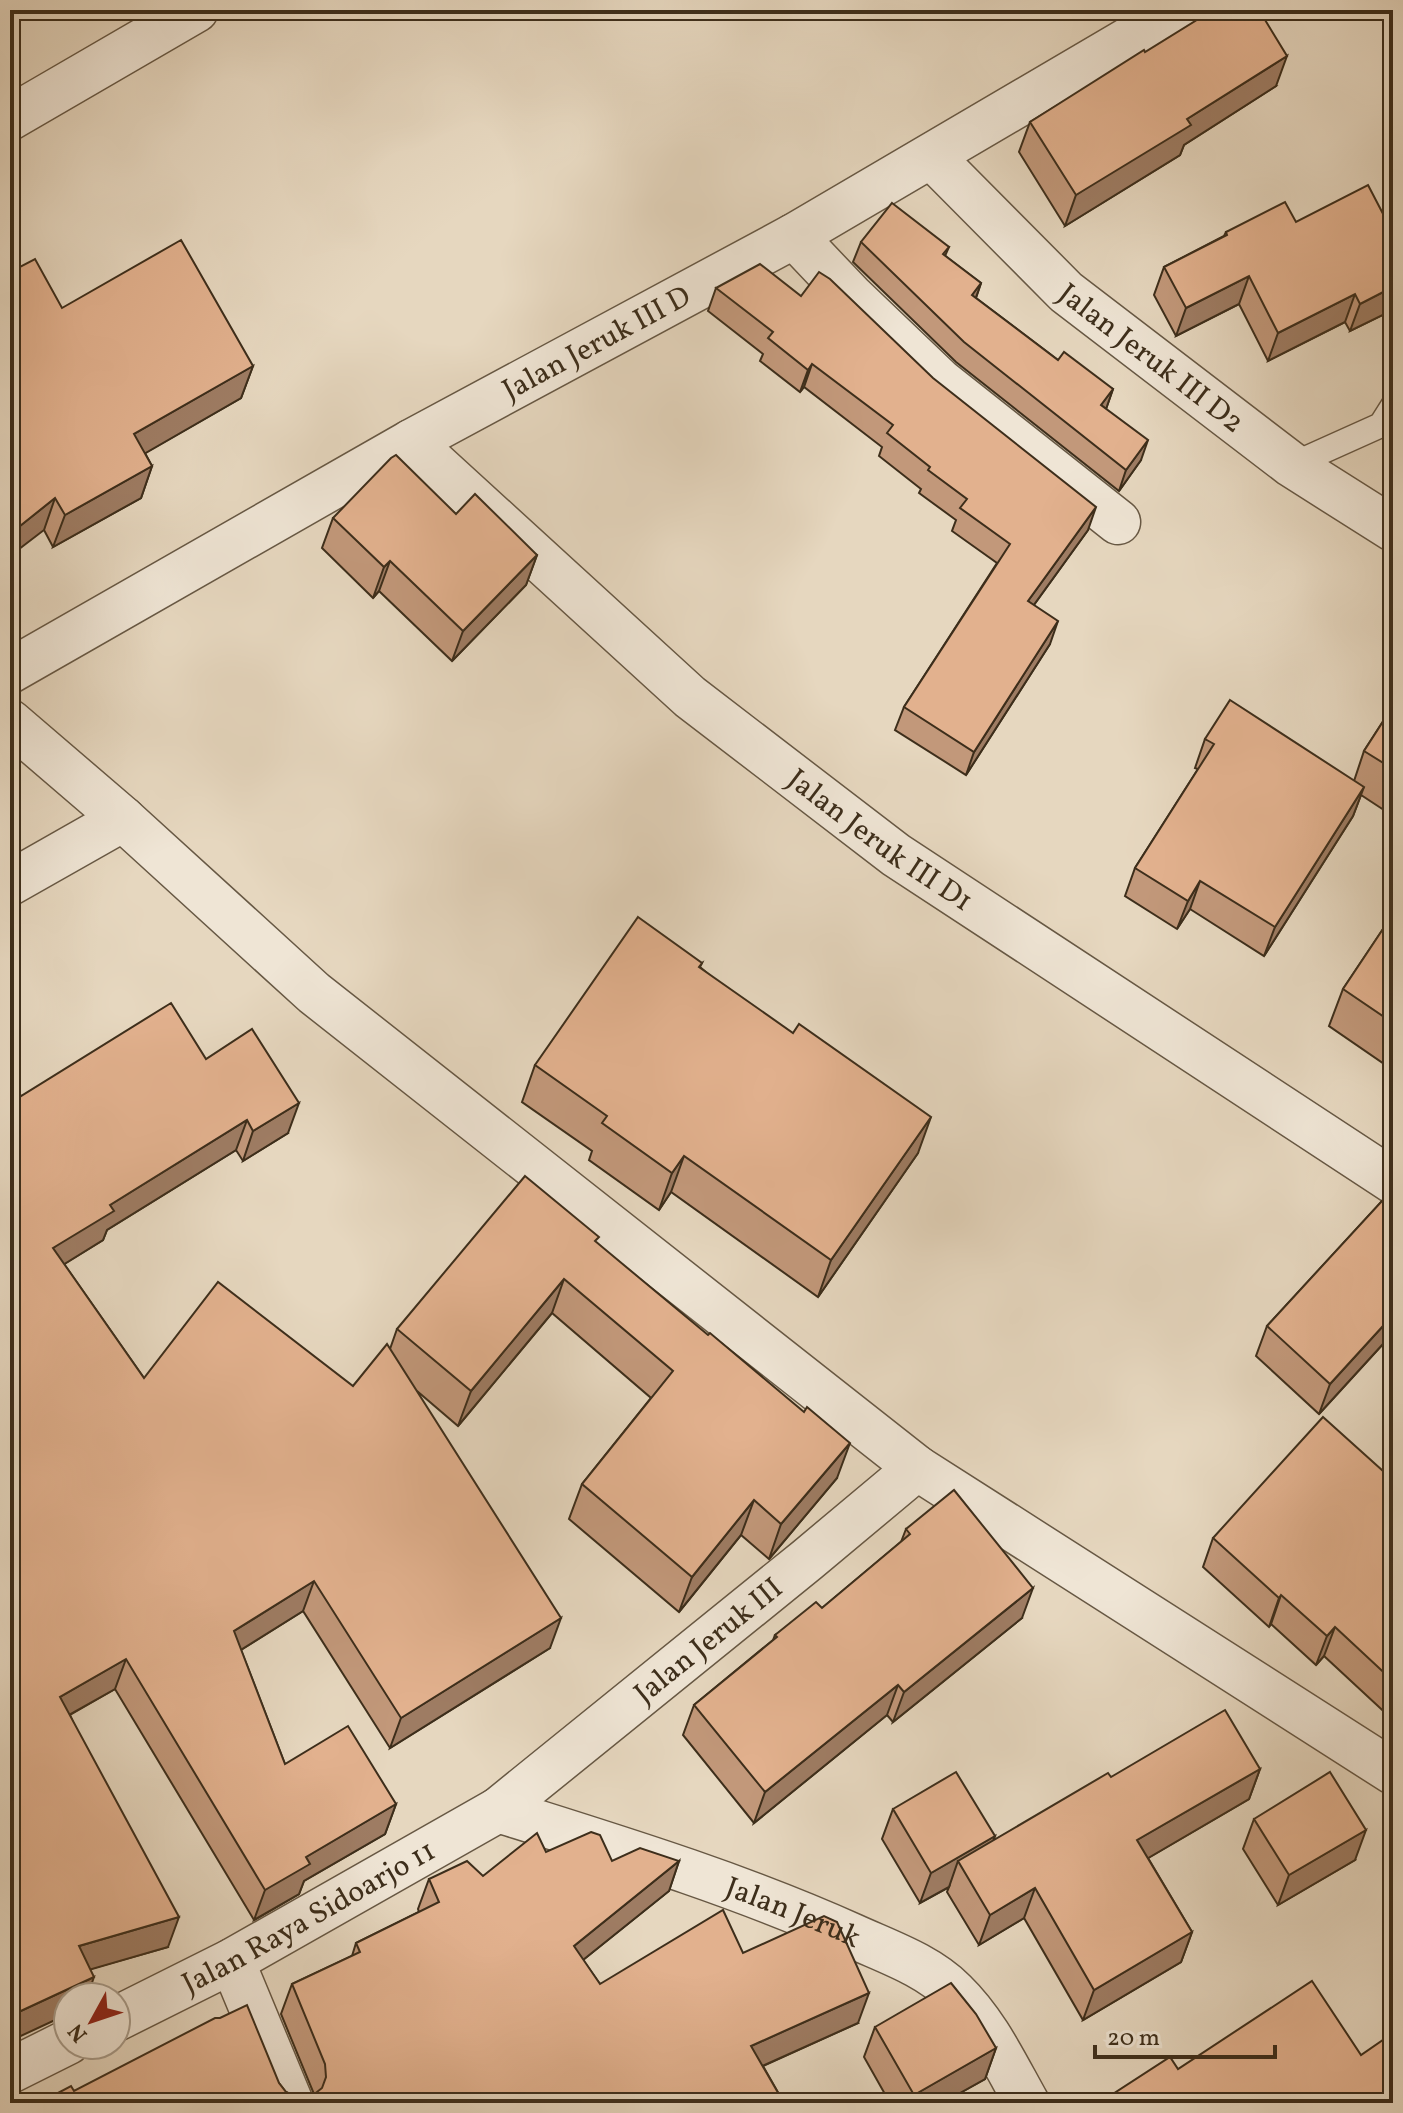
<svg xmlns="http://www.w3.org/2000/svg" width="1403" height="2113" viewBox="0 0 1403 2113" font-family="Vollkorn,serif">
<rect width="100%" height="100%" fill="#e6d7bf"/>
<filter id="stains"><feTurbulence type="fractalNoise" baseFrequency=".0025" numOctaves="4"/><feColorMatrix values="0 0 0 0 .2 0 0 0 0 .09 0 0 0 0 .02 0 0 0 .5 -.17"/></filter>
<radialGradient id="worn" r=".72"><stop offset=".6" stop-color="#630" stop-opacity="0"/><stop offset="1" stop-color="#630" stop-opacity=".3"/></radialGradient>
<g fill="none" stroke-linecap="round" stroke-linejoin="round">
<g stroke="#675844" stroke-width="27">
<polyline id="service" points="1292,465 1381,425 1393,406"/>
</g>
<g stroke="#675844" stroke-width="47">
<g id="minor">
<polyline points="10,118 196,10"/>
<path id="s1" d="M 932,157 L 1066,292 L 1292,465 L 1393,529"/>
<polyline points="794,236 851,296 940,381 1118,522"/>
<path id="s2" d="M 411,442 L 690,697 L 896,855 L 1393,1181"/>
<path id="s3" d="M 10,671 L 411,442 L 794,236 L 1179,10"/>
<polyline points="10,722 123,819 314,993 917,1468 1393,1772"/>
<polyline points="10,883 123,819"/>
<path id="s4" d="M 498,1810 L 807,1560 L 917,1468"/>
<polyline points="232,1961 291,2103"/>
</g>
</g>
<g stroke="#675844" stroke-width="47">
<g id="tertiary">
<path id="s5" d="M 116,2019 L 232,1961 L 498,1810 C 619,1848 737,1884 853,1936 C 888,1952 927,1965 954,1992 C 986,2023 1005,2064 1027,2103"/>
<polyline points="10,2071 68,2042"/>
</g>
</g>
<use href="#service" stroke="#efe5d5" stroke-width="24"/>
<use href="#minor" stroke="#efe5d5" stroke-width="44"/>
<use href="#tertiary" stroke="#efe5d5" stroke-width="44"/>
</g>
<g fill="#c2987a" stroke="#3d2e1b" stroke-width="2">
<polygon points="1145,52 1276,86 1184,145 1180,155 1065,226 1019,152 1030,122"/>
<polygon points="1296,222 1393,233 1393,310 1350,331 1345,322 1268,361 1239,304 1176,336 1154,295 1164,267 1224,236 1226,232"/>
<polygon points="861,242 949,247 945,256 981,283 976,298 1058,360 1113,389 1106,409 1141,460 1119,491 956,362 853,262"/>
<polygon points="716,288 1088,530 1034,605 1050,644 966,775 895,730 904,707 997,563 952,531 956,520 919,493 921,489 879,456 882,447 804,387 800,392 760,361 763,354 708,311"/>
<polygon points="62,308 253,366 241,398 145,453 152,466 141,498 53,547 44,530"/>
<polygon points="456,514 537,555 526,585 452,661 379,591 373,598 322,548 333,518"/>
<polygon points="1393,706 1393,816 1361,795 1353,816 1264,956 1190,909 1177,929 1125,896 1135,868 1198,769 1195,768 1205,739 1354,781 1364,751"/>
<polygon points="1393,914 1393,1070 1329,1026 1343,989"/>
<polygon points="702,963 700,967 918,1153 818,1297 671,1192 659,1210 589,1160 592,1151 522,1102 535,1065"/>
<polygon points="206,1059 288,1133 243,1161 236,1150 107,1230 103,1240 64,1264 144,1378 353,1386 390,1349 397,1329 597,1243 837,1478 769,1559 741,1535 679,1612 569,1519 582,1484 651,1398 552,1313 458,1426 417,1391 550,1648 390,1748 303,1611 241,1650 285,1764 396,1804 385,1834 304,1881 299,1894 254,1920 115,1689 70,1715 168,1947 90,1969 10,2041 21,1096"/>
<polygon points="1393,1189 1393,1333 1319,1414 1256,1356 1267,1326"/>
<polygon points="1393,1480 1393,1720 1324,1656 1316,1665 1271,1624 1269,1627 1203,1567 1213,1538"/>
<polygon points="906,1529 1022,1618 893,1722 887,1715 754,1823 683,1735 694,1705 773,1640 775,1635 822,1608 901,1542"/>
<polygon points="1260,1769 1249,1799 1148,1858 1192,1932 1181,1962 1083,2020 1024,1918 979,1945 947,1892 949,1887 920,1903 882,1839 893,1809 995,1836 993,1841 1111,1777"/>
<polygon points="1254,1819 1355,1860 1278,1905 1243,1849"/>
<polygon points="546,1852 612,1861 679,1861 669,1891 583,1960 600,1984 743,1953 858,2023 763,2066 784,2103 39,2103 74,2091 279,2083 286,2092 298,2098 312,2096 314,2094 281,2014 292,1984 352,1956 356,1943 419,1912 418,1909 429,1879 483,1876"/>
<polygon points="875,2027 996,2048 985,2079 942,2103 890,2103 864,2057"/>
</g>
<g fill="#9e7c63" stroke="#3d2e1b" stroke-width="2">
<polygon points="1287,56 1276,86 1184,145 1180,155 1065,226 1076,195 1187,119"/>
<polygon points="1249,276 1239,304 1176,336 1186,308"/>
<polygon points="981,283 974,303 972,295"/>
<polygon points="1393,287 1393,310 1350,331 1360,304"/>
<polygon points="1355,294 1345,322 1268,361 1278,333"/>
<polygon points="812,364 804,387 800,392 808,370"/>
<polygon points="253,366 241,398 123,466 134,434"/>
<polygon points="1113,389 1106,409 1101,405"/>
<polygon points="1148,440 1141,460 1119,491 1126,470"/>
<polygon points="152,466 141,498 53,547 65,515"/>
<polygon points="55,498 44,530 10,556 10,534"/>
<polygon points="1096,507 1088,530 1020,624 1028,601"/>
<polygon points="537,555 526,585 452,661 463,631"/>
<polygon points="390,561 379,591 373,598 384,567"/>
<polygon points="1058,621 1050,644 966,775 974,752"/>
<polygon points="1364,787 1353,816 1264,956 1275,927"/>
<polygon points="1200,881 1190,909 1177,929 1188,901"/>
<polygon points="299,1103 288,1133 243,1161 253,1131"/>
<polygon points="931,1117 918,1153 818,1297 831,1260"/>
<polygon points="247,1120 236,1150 107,1230 103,1240 42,1278 53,1248 110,1205"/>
<polygon points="684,1156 671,1192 659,1210 672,1173"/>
<polygon points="564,1279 552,1313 458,1426 471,1391"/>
<polygon points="1393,1315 1393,1333 1319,1414 1330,1384"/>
<polygon points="850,1443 837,1478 769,1559 781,1524"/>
<polygon points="754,1500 741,1535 679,1612 692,1577"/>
<polygon points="314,1581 303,1611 223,1661 234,1631"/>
<polygon points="1033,1588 1022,1618 893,1722 904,1692"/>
<polygon points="1281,1595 1271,1624 1269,1627 1279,1598"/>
<polygon points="561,1618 550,1648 390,1748 401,1718"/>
<polygon points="1335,1627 1324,1656 1316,1665 1327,1636"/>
<polygon points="126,1659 115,1689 49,1726 60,1697"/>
<polygon points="898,1685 887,1715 754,1823 765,1792"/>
<polygon points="1260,1769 1249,1799 1126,1871 1137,1840"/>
<polygon points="396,1804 385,1834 304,1881 299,1894 254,1920 265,1890 306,1857"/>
<polygon points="1366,1830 1355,1860 1278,1905 1289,1875"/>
<polygon points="995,1836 984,1866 958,1861 949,1887 920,1903 931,1873"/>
<polygon points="679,1861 669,1891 563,1976 574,1946"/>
<polygon points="1035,1888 1024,1918 979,1945 990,1915"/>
<polygon points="179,1917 168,1947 68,1976 79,1946"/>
<polygon points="1192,1932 1181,1962 1083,2020 1094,1990"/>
<polygon points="94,1977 87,1997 68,1997 68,2014 10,2041 10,2016"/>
<polygon points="869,1993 858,2023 740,2076 751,2046"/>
<polygon points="996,2048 985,2079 942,2103 911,2103 914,2095"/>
</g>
<g fill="#e2b18e" stroke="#3d2e1b" stroke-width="2">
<polygon points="1213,10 1259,10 1287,56 1187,119 1191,125 1076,195 1030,122 1144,50 1145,52"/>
<polygon points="1368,185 1393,233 1393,287 1360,304 1355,294 1278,333 1249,276 1186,308 1164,267 1227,235 1226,232 1285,202 1296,222"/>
<polygon points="892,203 949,247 943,254 981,283 972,295 1058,360 1064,352 1113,389 1101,405 1148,440 1126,470 964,342 861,242"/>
<polygon points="181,240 253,366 134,434 152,466 65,515 55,498 10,534 10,272 35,259 62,308"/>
<polygon points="760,264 801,296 819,272 830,279 933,378 1096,507 1028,601 1058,621 974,752 904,707 1010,544 960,508 967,499 928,470 930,467 887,433 893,425 812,364 808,370 768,338 773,332 716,288"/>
<polygon points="396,455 456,514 475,494 537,555 463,631 390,561 384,567 333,518 391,458"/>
<polygon points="1230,700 1364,787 1275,927 1200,881 1188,901 1135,868 1214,744 1205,739"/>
<polygon points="1393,706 1393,769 1364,751"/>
<polygon points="1393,914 1393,1023 1343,989"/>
<polygon points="638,917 702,963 699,967 793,1033 799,1024 931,1117 831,1260 684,1156 672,1173 602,1123 607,1116 535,1065"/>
<polygon points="171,1003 206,1059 252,1029 299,1103 253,1131 247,1120 110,1205 114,1211 53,1248 144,1378 218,1282 353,1386 387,1344 561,1618 401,1718 314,1581 234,1631 285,1764 348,1726 396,1804 306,1857 310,1864 265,1890 126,1659 60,1697 179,1917 79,1946 94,1977 10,2016 10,1078 21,1096"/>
<polygon points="525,1176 599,1237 595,1241 708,1335 710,1333 804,1412 807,1407 850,1443 781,1524 754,1500 692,1577 582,1484 673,1371 564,1279 471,1391 397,1329"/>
<polygon points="1393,1189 1393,1315 1330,1384 1267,1326"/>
<polygon points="1323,1417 1393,1480 1393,1681 1335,1627 1327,1636 1281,1595 1279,1598 1213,1538"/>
<polygon points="954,1490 1033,1588 904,1692 898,1685 765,1792 694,1705 777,1637 775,1635 816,1602 822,1608 910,1534 906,1529"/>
<polygon points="1225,1710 1260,1769 1137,1840 1192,1932 1094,1990 1035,1888 990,1915 958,1861 1108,1773 1111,1777"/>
<polygon points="956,1772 995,1836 931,1873 893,1809"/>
<polygon points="1330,1772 1366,1830 1289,1875 1254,1819"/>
<polygon points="591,1832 600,1835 612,1861 640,1848 679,1861 574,1946 600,1984 723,1910 743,1953 824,1916 837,1922 869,1993 751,2046 784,2103 39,2103 71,2086 74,2091 215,2018 220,2018 247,2005 279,2083 286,2092 298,2098 312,2096 322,2088 326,2077 325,2064 292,1984 360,1952 356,1943 439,1902 429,1879 467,1861 483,1876 537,1833 546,1852"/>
<polygon points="1312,1981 1361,2055 1393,2033 1393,2103 1099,2103 1170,2057 1178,2069"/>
<polygon points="951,1983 976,2014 996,2048 914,2095 875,2027"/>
</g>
<g text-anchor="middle" stroke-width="6" stroke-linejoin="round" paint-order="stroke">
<g font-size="30" fill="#3d2e1b" stroke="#efe5d5">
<text dy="10" stroke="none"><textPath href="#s3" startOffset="672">Jalan Jeruk III D</textPath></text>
<text dy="10" stroke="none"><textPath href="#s1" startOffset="298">Jalan Jeruk III D2</textPath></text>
<text dy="10" stroke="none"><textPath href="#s2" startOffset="616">Jalan Jeruk III D1</textPath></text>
<text dy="10" stroke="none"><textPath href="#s4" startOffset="270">Jalan Jeruk III</textPath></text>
<text dy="10" stroke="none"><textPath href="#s5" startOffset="748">Jalan Jeruk</textPath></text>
<text dy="10" stroke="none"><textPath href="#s5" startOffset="218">Jalan Raya Sidoarjo 11</textPath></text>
</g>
</g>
<rect width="1403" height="2113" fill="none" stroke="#e6d7bf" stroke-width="40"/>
<rect x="12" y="12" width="1379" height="2089" fill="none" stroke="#3d2e1b" stroke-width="4"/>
<rect x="20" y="20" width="1363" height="2073" fill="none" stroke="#3d2e1b" stroke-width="2"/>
<g transform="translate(92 2021) rotate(230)"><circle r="38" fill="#efe5d5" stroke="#a89c8b" stroke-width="2"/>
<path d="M0-6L14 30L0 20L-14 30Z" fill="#8f2418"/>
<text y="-12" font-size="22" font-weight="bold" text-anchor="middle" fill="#3d2e1b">N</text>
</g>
<path d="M1095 2045v12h180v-12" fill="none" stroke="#3d2e1b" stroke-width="4"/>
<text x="1107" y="2045" font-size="24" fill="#3d2e1b" stroke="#efe5d5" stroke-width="6" paint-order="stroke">20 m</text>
<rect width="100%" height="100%" filter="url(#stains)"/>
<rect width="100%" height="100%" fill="url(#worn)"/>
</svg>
